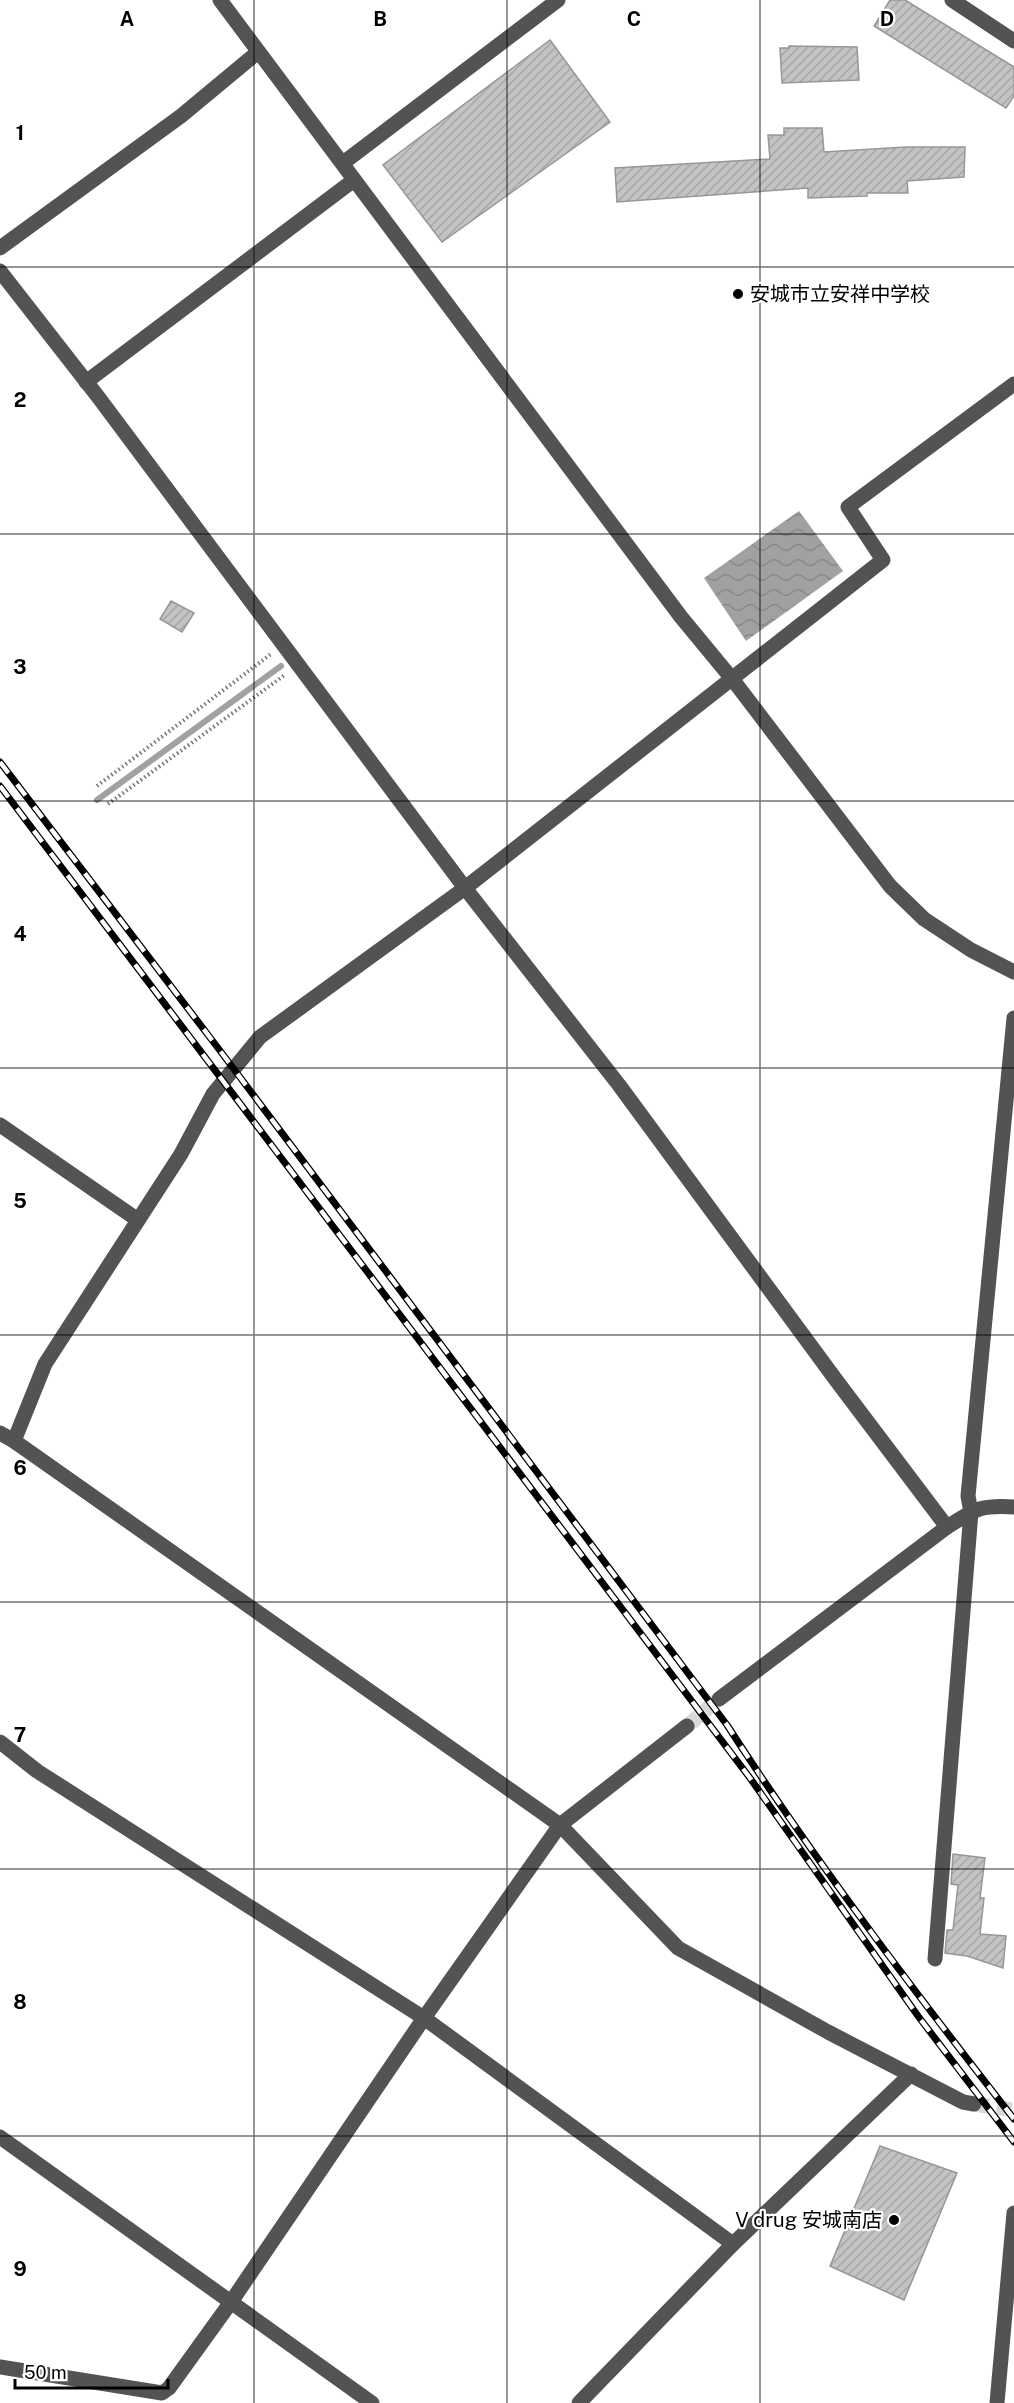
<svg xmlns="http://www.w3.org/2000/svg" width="1014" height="2403" viewBox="0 0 1014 2403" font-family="'Public Sans','Noto Sans JP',sans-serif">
<defs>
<pattern id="water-waves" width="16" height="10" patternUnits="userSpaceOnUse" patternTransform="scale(1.5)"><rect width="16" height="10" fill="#a1a1a1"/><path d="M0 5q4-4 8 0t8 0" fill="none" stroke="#898989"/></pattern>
<pattern id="building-hatch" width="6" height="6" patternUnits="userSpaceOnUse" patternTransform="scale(1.5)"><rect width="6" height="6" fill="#c3c3c3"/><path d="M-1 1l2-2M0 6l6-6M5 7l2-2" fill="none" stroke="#a6a6a6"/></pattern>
</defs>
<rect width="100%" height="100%" fill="#fff"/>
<polygon fill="url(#water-waves)" points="799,511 843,571 746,641 704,578"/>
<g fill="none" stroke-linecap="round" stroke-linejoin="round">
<polyline stroke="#a1a1a1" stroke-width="6" points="97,800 281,666"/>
</g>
<g fill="url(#building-hatch)" stroke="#979797" stroke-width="1.5">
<polygon points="890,0 905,0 1014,67 1014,96 1006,108 874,26"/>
<polygon points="550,40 610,122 442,242 383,165"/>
<polygon points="789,46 857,47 859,80 782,83 780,48 789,48"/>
<polygon points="784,128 822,128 824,152 906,147 965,147 964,177 907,181 908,193 867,193 867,196 808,198 808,188 617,202 615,168 770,159 768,135 784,135"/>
<polygon points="171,601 194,613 182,632 160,619"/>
<polygon points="953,1854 985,1858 980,1898 984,1898 980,1934 1006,1936 1003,1968 967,1956 945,1953 947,1930 953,1930 958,1885 951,1884"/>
<polygon points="880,2146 957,2173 904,2300 830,2266"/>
</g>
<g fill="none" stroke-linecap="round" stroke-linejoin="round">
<g stroke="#d9d9d9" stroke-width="15" stroke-dasharray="15 8" stroke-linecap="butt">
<polyline points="687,1726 719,1699"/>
<polyline points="974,2104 1014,2110"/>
</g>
<g stroke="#757575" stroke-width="4" stroke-dasharray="1.5 3" stroke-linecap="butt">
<polyline points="97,786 271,654"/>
<polyline points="108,804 286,674"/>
</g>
<g stroke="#535353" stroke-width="15">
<polyline points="220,0 681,617 733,680 890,886 924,919 971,950 1014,972"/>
<polyline points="952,0 1014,41"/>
<polyline points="343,163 558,0"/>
<polyline points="0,248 181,116 258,52"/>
<polyline points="0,271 99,398 465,888 619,1085 836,1380 947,1527"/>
<polyline points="86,382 354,180"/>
<polyline points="0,1125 138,1220"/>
<polyline points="0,1433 14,1441 560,1825 678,1948 828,2032 963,2102 974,2104"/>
<polyline points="14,1441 45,1364 181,1154 213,1094 260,1037 465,888 883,560 848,507 1014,384"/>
<path d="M 719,1699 L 947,1527 C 976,1509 979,1505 1014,1507"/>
<polyline points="0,1742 37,1771 424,2018 733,2244"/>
<polyline points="935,1959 971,1512 968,1496 1014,1018"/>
<polyline points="0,2137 372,2403"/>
<polyline points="0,2367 162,2393 169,2388 231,2302 424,2018 560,1825 687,1726"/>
<polyline points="579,2403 733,2244 911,2074"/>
<polyline points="997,2403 1014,2213"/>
</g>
<g stroke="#000" stroke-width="7">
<g id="rail">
<path d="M 0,762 L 218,1048 L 727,1725 C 815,1861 914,1991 1014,2119"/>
<polyline points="0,786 750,1778 918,2016 1014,2142"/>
</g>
</g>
<use href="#rail" stroke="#fff" stroke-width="4.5" stroke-dasharray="14" stroke-linecap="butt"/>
</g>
<path fill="none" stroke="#000" stroke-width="1.5" stroke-opacity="0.55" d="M 254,0 L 254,2403M 507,0 L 507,2403M 760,0 L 760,2403M 0,267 L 1014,267M 0,534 L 1014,534M 0,801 L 1014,801M 0,1068 L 1014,1068M 0,1335 L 1014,1335M 0,1602 L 1014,1602M 0,1869 L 1014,1869M 0,2136 L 1014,2136"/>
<g fill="#000" stroke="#fff" stroke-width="2">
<circle cx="738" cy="294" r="6"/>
<circle cx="894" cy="2220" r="6"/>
</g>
<g text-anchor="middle" stroke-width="4.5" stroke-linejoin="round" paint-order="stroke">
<g font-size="20" fill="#000" stroke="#fff" text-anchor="start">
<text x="750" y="301">安城市立安祥中学校</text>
<text x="882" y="2227" text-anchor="end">V drug 安城南店</text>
</g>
</g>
<g font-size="20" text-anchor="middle" font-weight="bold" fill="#000" stroke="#fff" stroke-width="4.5" stroke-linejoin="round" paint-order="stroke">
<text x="127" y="26">A</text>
<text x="380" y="26">B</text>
<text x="634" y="26">C</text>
<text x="887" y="26">D</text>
<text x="20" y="140">1</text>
<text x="20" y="407">2</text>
<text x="20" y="674">3</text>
<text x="20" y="941">4</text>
<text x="20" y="1208">5</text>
<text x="20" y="1475">6</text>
<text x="20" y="1742">7</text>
<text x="20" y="2009">8</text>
<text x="20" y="2276">9</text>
</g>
<path d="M15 2379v9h153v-9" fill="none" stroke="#000000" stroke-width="3"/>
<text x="24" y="2379" font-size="18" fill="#000000" stroke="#ffffff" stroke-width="4.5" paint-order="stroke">50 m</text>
</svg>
